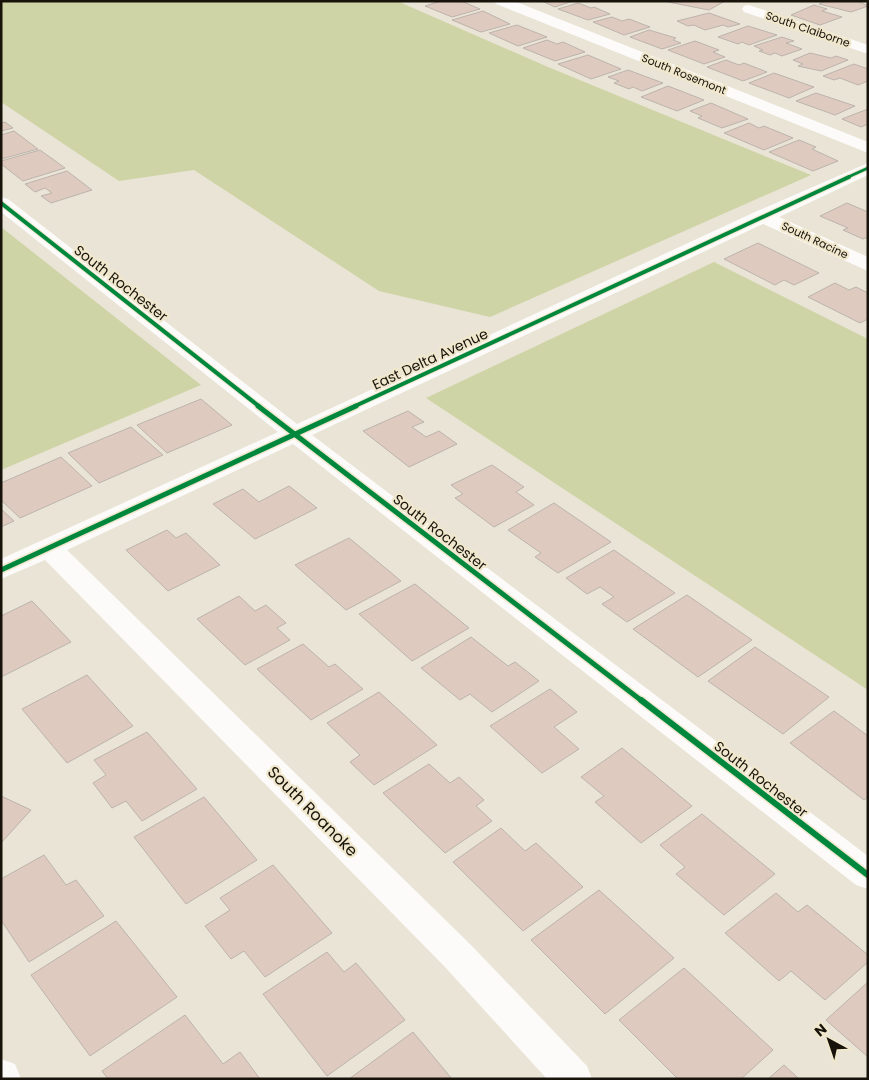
<svg xmlns="http://www.w3.org/2000/svg" width="869" height="1080" viewBox="0 0 869 1080" font-family="Poppins,sans-serif">
<rect width="100%" height="100%" fill="#e9e4d5"/>
<g fill="#ced4a5">
<polygon points="1,1 397,1 548,67 811,175 490,317 379,291 194,170 119,181 1,102"/>
<polygon points="1,227 201,385 1,470"/>
<polygon points="714,262 868,339 868,690 426,398"/>
</g>
<g fill="#dfcac0" stroke="#bcb4ac">
<polygon points="441,1 461,1 480,9 452,17 425,6"/>
<polygon points="542,1 573,1 555,7"/>
<polygon points="725,1 709,10 668,2 669,1"/>
<polygon points="826,1 857,1 868,6 851,12 819,4"/>
<polygon points="578,3 591,8 594,7 610,14 588,20 558,9"/>
<polygon points="814,5 827,9 822,11 842,17 820,25 791,15"/>
<polygon points="483,11 510,24 481,32 452,20"/>
<polygon points="709,13 740,24 728,27 723,25 705,30 694,25 688,26 677,21"/>
<polygon points="612,17 622,21 629,19 650,27 624,35 593,22"/>
<polygon points="517,25 547,37 518,46 489,33"/>
<polygon points="748,26 777,35 749,45 742,42 738,44 718,37"/>
<polygon points="649,30 676,38 673,40 681,43 662,49 630,37"/>
<polygon points="782,37 794,41 786,43 802,49 782,56 775,53 770,55 759,51 763,50 754,46"/>
<polygon points="547,40 557,44 563,42 585,52 555,61 523,48"/>
<polygon points="695,41 719,50 713,52 725,57 704,64 668,50"/>
<polygon points="810,53 831,58 836,56 848,60 821,71 798,66 803,64 793,60"/>
<polygon points="588,55 621,69 591,79 558,64"/>
<polygon points="726,60 739,65 744,63 767,72 743,81 707,67"/>
<polygon points="854,64 868,69 868,81 858,85 840,78 834,80 823,76"/>
<polygon points="628,70 663,83 642,91 633,87 629,89 614,83 619,81 608,77"/>
<polygon points="774,73 814,87 789,98 749,83"/>
<polygon points="668,86 704,100 677,111 641,97"/>
<polygon points="816,93 855,106 835,115 796,101"/>
<polygon points="711,103 748,119 722,128 698,118 702,116 690,111"/>
<polygon points="868,109 868,124 861,127 842,119"/>
<polygon points="5,122 13,128 1,131 1,123"/>
<polygon points="749,123 759,128 764,126 793,138 764,150 724,133"/>
<polygon points="14,131 38,149 1,159 1,135"/>
<polygon points="799,140 816,147 812,149 838,161 813,171 769,152"/>
<polygon points="40,150 65,168 23,181 1,164 1,161"/>
<polygon points="67,171 92,190 51,203 41,196 52,193 45,188 35,192 25,184"/>
<polygon points="847,203 868,212 868,237 863,239 843,230 848,228 820,216"/>
<polygon points="758,243 819,273 794,285 784,280 775,285 724,259"/>
<polygon points="835,283 849,290 856,287 868,293 868,319 860,323 808,297"/>
<polygon points="201,399 232,425 167,453 137,425"/>
<polygon points="408,411 424,422 412,427 426,437 439,431 457,444 409,467 363,431"/>
<polygon points="131,427 163,455 99,483 68,453"/>
<polygon points="61,457 92,486 20,518 1,500 1,483"/>
<polygon points="492,465 524,487 516,492 534,505 494,527 455,498 463,494 451,485"/>
<polygon points="289,486 317,508 255,539 213,504 243,489 259,502"/>
<polygon points="554,503 611,542 558,573 535,557 541,553 508,530"/>
<polygon points="1,509 14,521 1,527"/>
<polygon points="167,530 176,538 186,533 220,565 168,591 126,550"/>
<polygon points="349,538 401,581 346,610 295,565"/>
<polygon points="614,550 675,593 627,622 602,604 614,597 600,587 587,594 566,578"/>
<polygon points="415,584 469,628 412,661 359,614"/>
<polygon points="687,595 752,640 698,677 633,629"/>
<polygon points="239,596 255,611 266,605 286,623 277,628 290,640 245,665 197,619"/>
<polygon points="32,601 71,642 1,677 1,616"/>
<polygon points="471,637 508,666 515,662 539,681 492,712 470,694 460,700 421,668"/>
<polygon points="303,644 329,667 335,664 363,689 311,720 257,669"/>
<polygon points="755,647 829,697 783,734 708,681"/>
<polygon points="87,675 133,726 67,763 22,709"/>
<polygon points="550,689 577,712 554,727 579,749 542,773 490,726"/>
<polygon points="379,692 437,745 374,785 350,762 360,755 327,723"/>
<polygon points="834,711 868,736 868,797 864,800 790,743"/>
<polygon points="147,732 197,789 142,821 126,801 112,808 93,783 106,775 94,760"/>
<polygon points="622,748 692,806 641,843 595,802 604,796 581,777"/>
<polygon points="429,764 450,783 459,777 484,800 476,806 492,821 445,853 383,793"/>
<polygon points="1,796 31,810 1,843"/>
<polygon points="204,797 257,860 186,904 134,837"/>
<polygon points="702,814 775,874 724,915 676,874 685,867 660,845"/>
<polygon points="501,828 525,851 536,843 583,887 523,931 453,862"/>
<polygon points="44,855 66,885 76,880 104,916 29,962 1,920 1,879"/>
<polygon points="273,865 332,933 265,977 244,951 231,959 205,926 230,910 220,898"/>
<polygon points="599,890 674,958 605,1014 531,940"/>
<polygon points="776,893 798,912 807,905 868,955 868,962 825,1000 791,971 779,981 725,933"/>
<polygon points="116,921 177,997 90,1056 31,975"/>
<polygon points="327,952 344,972 356,963 405,1020 327,1076 263,994"/>
<polygon points="684,968 773,1050 741,1079 678,1079 619,1020"/>
<polygon points="868,982 868,1057 826,1020"/>
<polygon points="185,1015 223,1064 240,1052 260,1079 108,1079 102,1071"/>
<polygon points="413,1032 452,1079 349,1079"/>
<polygon points="784,1065 799,1079 768,1079"/>
</g>
<g fill="none" stroke-linecap="round" stroke-linejoin="round">
<g fill="#fcfbf9" fill-rule="evenodd">
<polygon points="494,1 514,1 868,142 868,153 496,4"/>
<polygon points="749,5 868,45 868,54 744,12 742,9 744,6"/>
<polygon points="868,163 868,175 779,217 868,257 868,271 763,224 312,435 868,856 868,889 856,885 293,444 67,550 471,945 587,1066 592,1079 547,1079 445,967 45,560 1,579 1,559 278,432 1,212 1,197 8,199 297,424 755,212"/>
<polygon points="1,1059 15,1064 21,1079 1,1079"/>
</g>
<g stroke="#f1e7cd" stroke-width="5">
<polyline id="cycleway-far3" points="846,178 868,168"/>
</g>
<g stroke="#f1e7cd" stroke-width="6">
<g id="cycleway-far2">
<polyline points="1,203 260,407"/>
<polyline points="353,407 849,177"/>
</g>
</g>
<g stroke="#f1e7cd" stroke-width="8">
<g id="cycleway-far1">
<polyline points="258,406 642,701"/>
<polyline points="1,570 356,406"/>
</g>
</g>
<g stroke="#f1e7cd" stroke-width="9">
<polyline id="cycleway" points="641,700 868,875"/>
</g>
<use href="#cycleway-far3" stroke="#00873e" stroke-width="3"/>
<use href="#cycleway-far2" stroke="#00873e" stroke-width="4"/>
<use href="#cycleway-far1" stroke="#00873e" stroke-width="5"/>
<use href="#cycleway" stroke="#00873e" stroke-width="6"/>
</g>
<g text-anchor="middle" stroke-width="4.5" stroke-linejoin="round" paint-order="stroke">
<g font-size="11" fill="#17130a" stroke="#f1e7cd">
<text transform="translate(808 29) rotate(19)" y="4">South Claiborne</text>
<text transform="translate(684 74) rotate(22)" y="4">South Rosemont</text>
<text transform="translate(815 240) rotate(25)" y="4">South Racine</text>
</g>
<g font-size="14" fill="#17130a" stroke="#f1e7cd">
<text transform="translate(121 283) rotate(38)" y="5">South Rochester</text>
<text transform="translate(430 359) rotate(-25)" y="5">East Delta Avenue</text>
<text transform="translate(440 532) rotate(38)" y="5">South Rochester</text>
<text transform="translate(761 779) rotate(38)" y="5">South Rochester</text>
</g>
<g font-size="16" fill="#17130a" stroke="#f1e7cd">
<text transform="translate(313 811) rotate(45)" y="6">South Roanoke</text>
</g>
</g>
<rect width="869" height="1080" fill="none" stroke="#17130a" stroke-width="5"/>
<g transform="translate(829 1040) rotate(320)" stroke="#f1e7cd" stroke-width="4" paint-order="stroke">
<path d="M0-4L9 19L0 12L-9 19Z" fill="#17130a"/>
<text y="-8" font-size="14" font-weight="bold" text-anchor="middle" fill="#17130a">N</text>
</g>
</svg>
